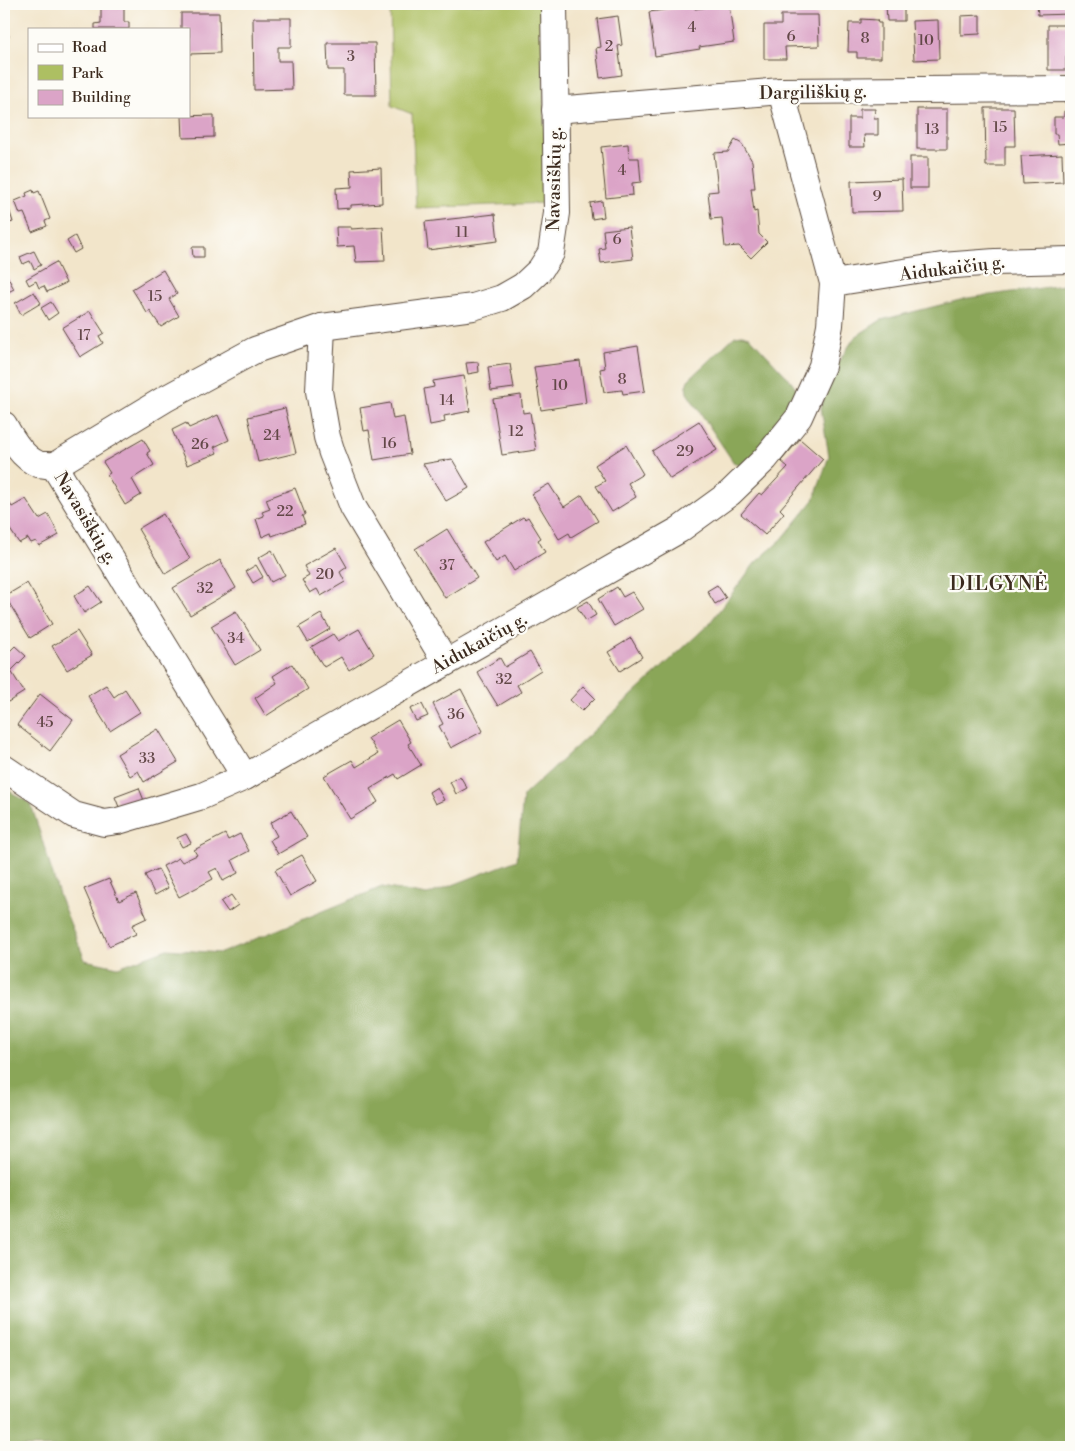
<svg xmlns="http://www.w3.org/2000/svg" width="1075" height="1451" viewBox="0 0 1075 1451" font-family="'Libre Bodoni',serif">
<rect width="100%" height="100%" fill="#fdfcf7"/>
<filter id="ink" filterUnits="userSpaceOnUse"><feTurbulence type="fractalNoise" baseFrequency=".02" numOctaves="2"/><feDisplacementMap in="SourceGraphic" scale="10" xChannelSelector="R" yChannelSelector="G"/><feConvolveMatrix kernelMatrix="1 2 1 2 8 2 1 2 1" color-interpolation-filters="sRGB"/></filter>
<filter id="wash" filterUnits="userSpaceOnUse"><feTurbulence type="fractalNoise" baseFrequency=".0096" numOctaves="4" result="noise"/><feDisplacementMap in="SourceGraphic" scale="20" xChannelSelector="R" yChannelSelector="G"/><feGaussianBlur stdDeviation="1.12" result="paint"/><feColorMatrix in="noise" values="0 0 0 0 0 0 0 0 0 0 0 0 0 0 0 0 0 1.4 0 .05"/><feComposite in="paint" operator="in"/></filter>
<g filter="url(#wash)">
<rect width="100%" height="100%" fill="#f2e5ca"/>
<polygon fill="#adbf62" stroke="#747440" points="390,4 541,4 547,203 416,208 412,114 392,106"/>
<g fill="#8aa658" stroke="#62683b">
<polygon points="1071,284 1071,1447 4,1447 4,788 31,804 60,898 85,960 118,967 167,949 221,953 382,887 427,895 517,860 523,796 709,624 755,563 782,539 814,500 829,456 821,408 829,376 855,337 881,320 968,298"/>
<polygon points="742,335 750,337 792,382 797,390 799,400 744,467 734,463 687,393 686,386 688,380 735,336"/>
</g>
<g id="blocks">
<g fill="#dba4c7">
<polygon points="101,4 124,4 124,22 129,22 129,29 95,29 95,24 101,23"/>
<polygon points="729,4 734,42 699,47 700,49 655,56 649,12 694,6 695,9"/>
<polygon points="886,4 904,4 904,21 887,21"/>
<polygon points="1037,4 1071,4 1071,14 1038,15"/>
<polygon points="181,13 219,13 220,53 189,54 189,29 181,29"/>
<polygon points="781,15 818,15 819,46 785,47 786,59 764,59 764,25 781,25"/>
<polygon points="980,15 980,34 961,35 961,16"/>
<polygon points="618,16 622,45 618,46 622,75 600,78 596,48 601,47 597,19"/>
<polygon points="253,18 291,18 291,47 278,47 278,61 291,61 292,89 254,90"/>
<polygon points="861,19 877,20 878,23 881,23 881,58 857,58 857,52 848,52 849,23 861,23"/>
<polygon points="4,20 6,20 9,37 4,38"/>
<polygon points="938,20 939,59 914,60 912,21"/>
<polygon points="1048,25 1070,25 1071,56 1066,56 1066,70 1048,70"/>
<polygon points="327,43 375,43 376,95 344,95 344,70 328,70"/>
<polygon points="985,108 1014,108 1015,146 1005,146 1005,166 986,166"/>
<polygon points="860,109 875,109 874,118 878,118 878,135 864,135 865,147 849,147 849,118 860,118"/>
<rect x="917" y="109" width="30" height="40"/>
<polygon points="1064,111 1071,111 1071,143 1058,144 1057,134 1054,134 1054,117 1064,117"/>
<polygon points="214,115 214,137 183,138 182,116"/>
<polygon points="735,140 742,144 752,161 755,188 751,188 754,212 757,211 759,234 767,242 751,258 739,246 725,247 722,218 711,219 708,192 718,191 714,153 728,152"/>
<polygon points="628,144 629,158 639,158 641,182 632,183 633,195 606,198 601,147"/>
<polygon points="1062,154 1063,182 1023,184 1021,156"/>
<rect x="910" y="157" width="18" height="31"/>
<polygon points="381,168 382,203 351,205 351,208 337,209 336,188 352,187 351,170"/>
<polygon points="902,179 903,211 852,212 851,181"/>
<polygon points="5,183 9,194 4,196 4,184"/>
<polygon points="33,190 34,193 39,191 50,219 45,221 47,226 32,232 24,213 20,214 15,201 27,196 26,193"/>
<polygon points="6,200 13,222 4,225 4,201"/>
<polygon points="602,201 604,217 592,219 590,203"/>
<polygon points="495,214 498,241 428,250 425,222"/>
<polygon points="336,227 351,227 351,229 383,227 385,261 356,262 354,246 337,247"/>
<polygon points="629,227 633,259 601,263 599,249 605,248 603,230"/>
<polygon points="75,236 81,249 74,253 67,241"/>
<polygon points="192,247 204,247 204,257 193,257"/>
<polygon points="34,251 41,265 34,269 30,261 23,264 20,257"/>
<polygon points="56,262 66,283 47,292 44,286 39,288 36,281 29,285 26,279"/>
<polygon points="4,270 14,289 4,294"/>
<polygon points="163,270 177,294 169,299 179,316 161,327 150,311 147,313 132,289"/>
<polygon points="34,292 41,303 21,315 15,303"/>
<polygon points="51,302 58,313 48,320 41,308"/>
<polygon points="90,311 104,333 99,336 103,343 80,357 62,328"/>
<polygon points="638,346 645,391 623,394 622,390 604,392 600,369 605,368 603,352"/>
<polygon points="580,361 586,403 541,410 534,367"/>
<polygon points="478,362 479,372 468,374 466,363"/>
<polygon points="510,364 514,388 491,391 488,367"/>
<polygon points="464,376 470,411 444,416 445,422 430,425 424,389 434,387 433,381"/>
<polygon points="521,395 523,413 530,412 536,450 502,455 493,399"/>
<polygon points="390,403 393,419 404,417 410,454 374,460 369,430 364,431 360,408"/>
<polygon points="285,408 296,453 258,462 248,417"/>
<polygon points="218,415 229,440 214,447 217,453 187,465 172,430 186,423 189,428"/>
<polygon points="699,421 717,450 670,479 652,451"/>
<polygon points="143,439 150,451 147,453 154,465 132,479 141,495 125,505 107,475 110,473 103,462"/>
<polygon points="800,439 823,459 780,509 784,513 765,535 741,514 759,493 762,495 788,467 781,461"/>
<polygon points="626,445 643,474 628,483 636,497 612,512 596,486 605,481 595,465"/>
<polygon points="452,459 469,488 446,501 423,464"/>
<polygon points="549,484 564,507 582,495 598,521 571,537 569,533 559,539 532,494"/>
<polygon points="295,488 305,514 302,516 305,524 272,536 271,533 262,537 256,519 264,516 262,512 270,509 266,499"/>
<polygon points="7,499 12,507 26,499 39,519 48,514 59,535 39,546 36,541 31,543 28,538 19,543 7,525 4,527 4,501"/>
<polygon points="163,514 190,559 165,574 138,529"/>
<polygon points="523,517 525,519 528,517 541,538 538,540 545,552 514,571 505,556 496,562 483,542"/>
<polygon points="447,529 477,578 445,598 415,549"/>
<polygon points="336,548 347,567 340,572 345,582 321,596 317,589 310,593 302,580 309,576 304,566"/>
<polygon points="272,550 285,575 271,582 258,558"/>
<polygon points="220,560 236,588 190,615 173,588"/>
<polygon points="256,565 263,577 253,583 246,571"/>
<polygon points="27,583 52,624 30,638 5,596"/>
<polygon points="717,585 726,598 715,604 707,591"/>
<polygon points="90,586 101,602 84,613 74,596"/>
<polygon points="617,587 623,597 632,592 643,609 614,626 598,599"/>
<polygon points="588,601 596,615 586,621 577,607"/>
<polygon points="236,611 260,650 235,665 211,626"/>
<polygon points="321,614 330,629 308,642 299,627"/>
<polygon points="359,629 374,654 349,670 341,657 324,667 311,647 333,634 338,641"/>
<polygon points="77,631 92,655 67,670 52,646"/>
<polygon points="631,638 642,657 620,671 608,652"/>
<polygon points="15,646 26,656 11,671 24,692 8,702 4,696 4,657"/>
<polygon points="530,652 541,670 517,685 521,692 498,706 477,672 500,658 505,667"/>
<polygon points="292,664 308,689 266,716 255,698 277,683 273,676"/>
<polygon points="106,685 114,697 125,689 140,712 110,731 88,696"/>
<polygon points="583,686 595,698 582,711 570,700"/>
<polygon points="461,689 483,731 451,748 439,726 443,724 433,704"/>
<polygon points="40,694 73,720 50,751 17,725"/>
<polygon points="422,704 428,716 416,721 410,709"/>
<polygon points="398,720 411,742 408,744 421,765 398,779 395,774 370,789 378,802 350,819 324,776 352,760 356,767 378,754 368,738"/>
<polygon points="158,729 178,762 144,782 138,771 130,776 117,754"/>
<polygon points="460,776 467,788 456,794 450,782"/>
<polygon points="437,787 444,800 435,804 429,792"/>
<polygon points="139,788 145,803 121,812 115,797"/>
<polygon points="291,811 307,837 278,854 270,840 277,836 270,823"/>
<polygon points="186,834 191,843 182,847 177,838"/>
<polygon points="225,834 228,840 240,834 249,851 232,860 238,873 223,881 217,868 209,872 213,879 179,897 163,866 179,858 182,862 197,855 194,850"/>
<polygon points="302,855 317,881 290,896 275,870"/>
<polygon points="158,869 168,888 155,895 145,875"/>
<polygon points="109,879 119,901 136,893 147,918 132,925 136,934 109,946 84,889"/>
<polygon points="231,895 238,905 228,912 221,902"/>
</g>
</g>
</g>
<g filter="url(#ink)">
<use href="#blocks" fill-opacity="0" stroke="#564638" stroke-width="1"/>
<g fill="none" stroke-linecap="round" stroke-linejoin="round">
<g stroke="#564638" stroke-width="28">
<g id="minor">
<polyline points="555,110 781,91 1071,89"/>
<polyline points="833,283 942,266 995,262 1071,260"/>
<polyline points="322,327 319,391 327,437 332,453 353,507 445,661"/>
<path d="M 4,425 C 11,438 22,458 38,464 C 42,465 49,465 54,466"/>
<polyline points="4,768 74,815 104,823 118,821 202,796 245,777 679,530 730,493 765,459 799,417 822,366 830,325 833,283 781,91"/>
<polyline points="245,777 54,466 165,399 255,350 322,327 473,307 502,298 523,286 540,270 551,253 557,213 554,4"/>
</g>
</g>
<use href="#minor" stroke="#fff" stroke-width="26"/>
</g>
</g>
<g text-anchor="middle" stroke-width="4.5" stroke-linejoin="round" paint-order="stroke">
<g font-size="15" fill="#634848">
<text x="692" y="32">4</text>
<text x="791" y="41">6</text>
<text x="865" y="43">8</text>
<text x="926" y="45">10</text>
<text x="609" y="51">2</text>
<text x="351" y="61">3</text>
<text x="1000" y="132">15</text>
<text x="932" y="134">13</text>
<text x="622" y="175">4</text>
<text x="877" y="201">9</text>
<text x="462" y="237">11</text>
<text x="617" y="244">6</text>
<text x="155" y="301">15</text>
<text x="84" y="340">17</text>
<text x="622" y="384">8</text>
<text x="560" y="390">10</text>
<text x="447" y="405">14</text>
<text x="516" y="436">12</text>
<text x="272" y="440">24</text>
<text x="389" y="448">16</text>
<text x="200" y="449">26</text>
<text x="685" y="456">29</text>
<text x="285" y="516">22</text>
<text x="447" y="570">37</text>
<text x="325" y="579">20</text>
<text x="205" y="593">32</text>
<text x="236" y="643">34</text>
<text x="504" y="684">32</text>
<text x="456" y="719">36</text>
<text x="45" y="727">45</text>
<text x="147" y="763">33</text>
</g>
<g font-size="18" fill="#3b2a1e" stroke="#fdfcf7">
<text transform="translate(813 92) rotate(-1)" y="6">Dargiliškių g.</text>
<text transform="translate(554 179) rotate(-89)" y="6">Navasiškių g.</text>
<text transform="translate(952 268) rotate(-7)" y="6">Aidukaičių g.</text>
<text transform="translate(86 518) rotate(59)" y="6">Navasiškių g.</text>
<text transform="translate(479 643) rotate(-29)" y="6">Aidukaičių g.</text>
</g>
<g font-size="20" letter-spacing="1" fill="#3b2a1e" stroke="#fdfcf7">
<text x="999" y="590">DILGYNĖ</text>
</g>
</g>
<rect width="1075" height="1451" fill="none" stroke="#fdfcf7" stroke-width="20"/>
<rect x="28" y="28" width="162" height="90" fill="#fdfcf7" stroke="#afa8a0"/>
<rect x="38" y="44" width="25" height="8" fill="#ffffff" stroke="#afa8a0"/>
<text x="72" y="52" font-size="15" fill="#3b2a1e">Road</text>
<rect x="38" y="65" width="25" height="15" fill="#adbf62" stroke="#afa8a0"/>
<text x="72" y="78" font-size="15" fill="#3b2a1e">Park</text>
<rect x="38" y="90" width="25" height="15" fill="#dba4c7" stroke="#afa8a0"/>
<text x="72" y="102" font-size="15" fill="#3b2a1e">Building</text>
</svg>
